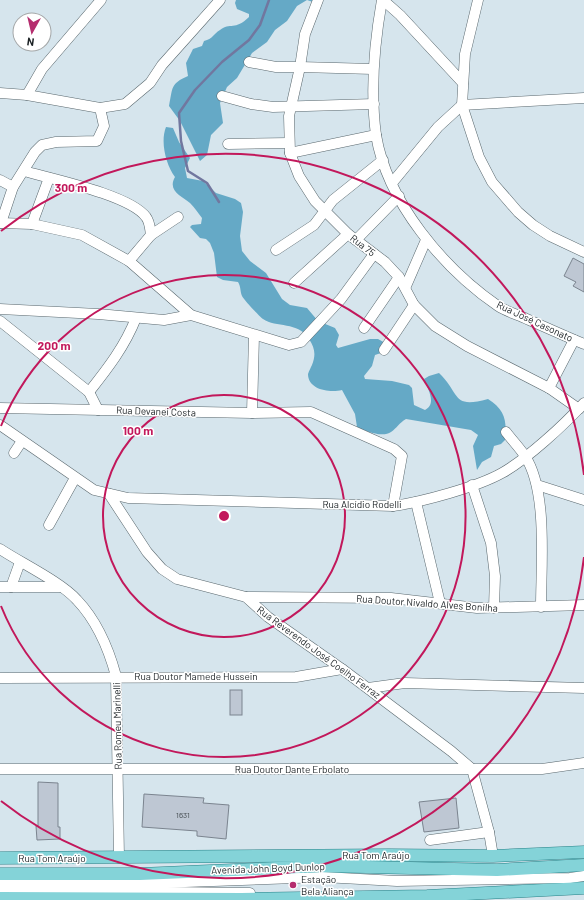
<svg xmlns="http://www.w3.org/2000/svg" width="584" height="900" viewBox="0 0 584 900" font-family="Barlow,sans-serif">
<rect width="100%" height="100%" fill="#d6e5ed"/>
<g fill="#65a9c6">
<path d="M 236,0 L 314,0 L 313,2 L 307,0 L 297,6 L 287,21 L 275,30 L 267,42 L 252,53 L 237,78 L 227,87 L 220,103 L 223,123 L 211,135 L 207,155 L 200,161 L 180,121 L 169,106 C 173,87 170,84 188,76 L 186,63 L 193,49 L 202,46 L 204,41 C 213,39 213,34 220,30 C 230,22 235,31 249,17 L 249,14 L 237,9 L 235,3 Z"/>
<path d="M 166,127 L 173,128 L 179,142 L 190,158 L 185,168 L 187,178 L 203,181 L 216,193 L 235,199 L 241,203 L 243,212 L 240,236 L 242,251 L 250,261 L 266,273 L 282,299 L 290,305 L 307,308 L 318,321 L 335,328 L 339,335 L 336,345 L 338,348 L 370,339 L 378,339 L 387,344 L 387,351 L 375,355 L 372,366 L 364,376 L 365,379 L 392,381 L 409,385 L 412,388 L 414,405 L 425,410 C 437,404 428,389 424,379 L 429,376 L 439,373 C 461,394 451,409 488,399 C 505,410 507,420 505,440 L 501,444 L 494,446 L 491,457 L 482,462 L 477,470 L 473,446 L 478,435 L 471,430 L 406,419 C 399,423 397,428 391,432 C 383,438 364,431 357,427 L 355,414 L 342,390 C 330,393 308,390 308,374 C 309,371 311,367 312,365 C 316,355 315,348 309,339 C 298,321 276,328 263,319 C 259,316 244,300 242,296 C 240,291 241,287 238,282 L 223,280 L 217,277 L 214,253 L 210,243 L 206,239 L 200,238 L 190,227 L 192,225 L 201,224 L 202,218 C 198,213 195,208 190,203 C 182,196 167,191 175,177 C 166,165 160,142 166,127 Z"/>
</g>
<g fill="none" stroke-linecap="round" stroke-linejoin="round">
<polyline stroke="#71779f" stroke-width="2.5" points="219,202 207,183 188,171 181,141 179,113 195,90 222,62 249,40 260,25 269,0"/>
</g>
<g fill="#bec7d3" stroke="#7b848f">
<polygon points="573,258 584,264 584,292 573,286 576,282 564,276"/>
<rect x="230" y="690" width="12" height="25"/>
<polygon points="38,782 58,783 58,827 60,827 60,839 37,840 36,826 38,826"/>
<polygon points="144,794 204,798 203,803 229,805 226,839 197,836 197,831 142,827"/>
<polygon points="456,798 459,828 424,832 419,802"/>
</g>
<g fill="none" stroke-linecap="round" stroke-linejoin="round">
<g stroke="#5a686e" stroke-width="11">
<g id="minor">
<polyline points="318,0 305,34 300,67 289,116 290,153 299,176 315,201 348,234 385,262 399,277 414,305 435,326 467,346 549,388 579,409"/>
<path d="M 382,0 C 374,45 370,90 376,135 C 387,202 444,269 498,306 C 507,312 519,315 529,320 C 547,328 565,336 584,344"/>
<polyline points="383,0 400,15 463,83"/>
<polyline points="478,0 465,54 462,105 479,157 492,182 518,212 533,225 550,236 584,252"/>
<polyline points="249,62 276,67 300,67 373,69"/>
<polyline points="0,93 27,95 100,108 125,104 150,83 162,65 220,0"/>
<polyline points="27,95 42,69 101,0"/>
<polyline points="222,96 251,104 273,107 374,104"/>
<polyline points="462,105 584,98"/>
<polyline points="228,144 289,143"/>
<polyline points="290,153 376,135"/>
<path d="M 24,171 C 52,179 130,195 146,217 C 150,222 150,229 151,235 L 129,261"/>
<polyline points="0,180 13,187"/>
<polyline points="392,183 438,127 462,105"/>
<polyline points="0,223 32,224 82,235 129,261 191,315 289,345 301,342 341,299 374,254"/>
<polyline points="1,223 13,187 35,152 42,145 56,142 97,141 104,126 100,108"/>
<polyline points="32,224 49,178"/>
<polyline points="151,235 178,217"/>
<polyline points="356,240 399,196"/>
<polyline points="276,250 314,225 333,200 383,160"/>
<polyline points="294,283 348,234"/>
<polyline points="406,286 426,240"/>
<polyline points="0,309 98,314 164,320 191,315"/>
<polyline points="0,321 89,392 98,410"/>
<polyline points="364,328 399,277"/>
<polyline points="384,350 414,305"/>
<polyline points="549,388 574,340"/>
<path d="M 89,392 C 108,368 125,346 136,318"/>
<polyline points="0,408 252,413 311,412 394,449 402,456 393,506"/>
<polyline points="252,413 254,335"/>
<path d="M 0,425 L 94,490 L 128,498 L 393,506 C 422,502 477,487 502,473 C 527,459 564,425 584,403"/>
<path d="M 506,432 C 512,440 519,447 525,456 C 548,491 541,565 541,607"/>
<polyline points="14,453 22,441"/>
<polyline points="472,485 491,543 495,576 494,608"/>
<polyline points="537,485 584,500"/>
<polyline points="109,494 147,552 162,569 177,579 246,597 268,617 342,669 451,751 472,769 489,832 493,856"/>
<polyline points="416,502 440,603"/>
<polyline points="49,525 75,478"/>
<path d="M 0,549 C 21,563 61,582 77,600 C 96,620 109,650 116,676 L 119,858"/>
<polyline points="0,587 60,587"/>
<polyline points="11,587 20,562"/>
<polyline points="246,597 391,598 477,608 584,605"/>
<polyline points="0,678 296,677 342,669"/>
<polyline points="368,688 405,683 584,688"/>
<polyline points="0,769 542,769 584,763"/>
<polyline points="430,840 489,832"/>
<polyline points="0,881 157,883 323,877 397,881 570,878 584,876"/>
<polyline points="0,890 250,893"/>
</g>
</g>
<g stroke="#2a8288" stroke-width="13">
<g id="major">
<polyline points="0,858 389,855 493,856 584,852"/>
<polyline points="0,874 140,874 323,866 497,870 584,865"/>
<polyline points="0,898 241,899 427,896 584,888"/>
</g>
</g>
<use href="#minor" stroke="#fff" stroke-width="10"/>
<use href="#major" stroke="#84d3d8" stroke-width="12"/>
</g>
<g fill="none" stroke="#c2185b" stroke-width="2">
<circle cx="224" cy="516" r="121"/>
<path d="M1 426A241 241 0 1 1 1 606"/>
<path d="M584 557A362 362 0 0 1 1 801M1 231A362 362 0 0 1 584 475"/>
</g>
<circle fill="#b52d6e" stroke="#fff" stroke-width="1.5" cx="293" cy="885" r="4"/>
<g text-anchor="middle" stroke-width="3" stroke-linejoin="round" paint-order="stroke">
<g font-size="8" fill="#444b50">
<text x="183" y="818">1631</text>
</g>
<g font-size="10" fill="#1c2225" stroke="#fff">
<text transform="translate(363 245) rotate(38)" y="4">Rua 75</text>
<text transform="translate(535 321) rotate(25)" y="4">Rua José Casonato</text>
<text transform="translate(156 411) rotate(2)" y="4">Rua Devanei Costa</text>
<text x="362" y="508">Rua Alcídio Rodelli</text>
<text transform="translate(427 603) rotate(4)" y="4">Rua Doutor Nivaldo Alves Bonilha</text>
<text transform="translate(319 652) rotate(36)" y="4">Rua Reverendo José Coelho Ferraz</text>
<text x="196" y="680">Rua Doutor Mamede Hussein</text>
<text transform="translate(117 726) rotate(-91)" y="4">Rua Romeu Marinelli</text>
<text x="292" y="773">Rua Doutor Dante Erbolato</text>
<text x="376" y="859">Rua Tom Araújo</text>
<text x="52" y="862">Rua Tom Araújo</text>
<text transform="translate(268 868) rotate(-2)" y="4">Avenida John Boyd Dunlop</text>
</g>
<g font-size="10" fill="#1c2225" stroke="#fff" text-anchor="start">
<text x="301" y="883">Estação<tspan x="301" dy="12">Bela Aliança</tspan></text>
</g>
</g>
<circle cx="224" cy="516" r="6" fill="#c2185b" stroke="#fff" stroke-width="2"/>
<g font-size="12" text-anchor="middle" font-weight="bold" fill="#c2185b" stroke="#fff" stroke-width="3" stroke-linejoin="round" paint-order="stroke">
<text x="71" y="192">300 m</text>
<text x="54" y="350">200 m</text>
<text x="138" y="435">100 m</text>
</g>
<g transform="translate(32 32) rotate(188)"><circle r="19" fill="#ffffff" stroke="#a4a7a8"/>
<path d="M0-3L7 15L0 10L-7 15Z" fill="#b52d6e"/>
<text y="-6" font-size="11" font-weight="bold" text-anchor="middle" fill="#1c2225">N</text>
</g>
</svg>
